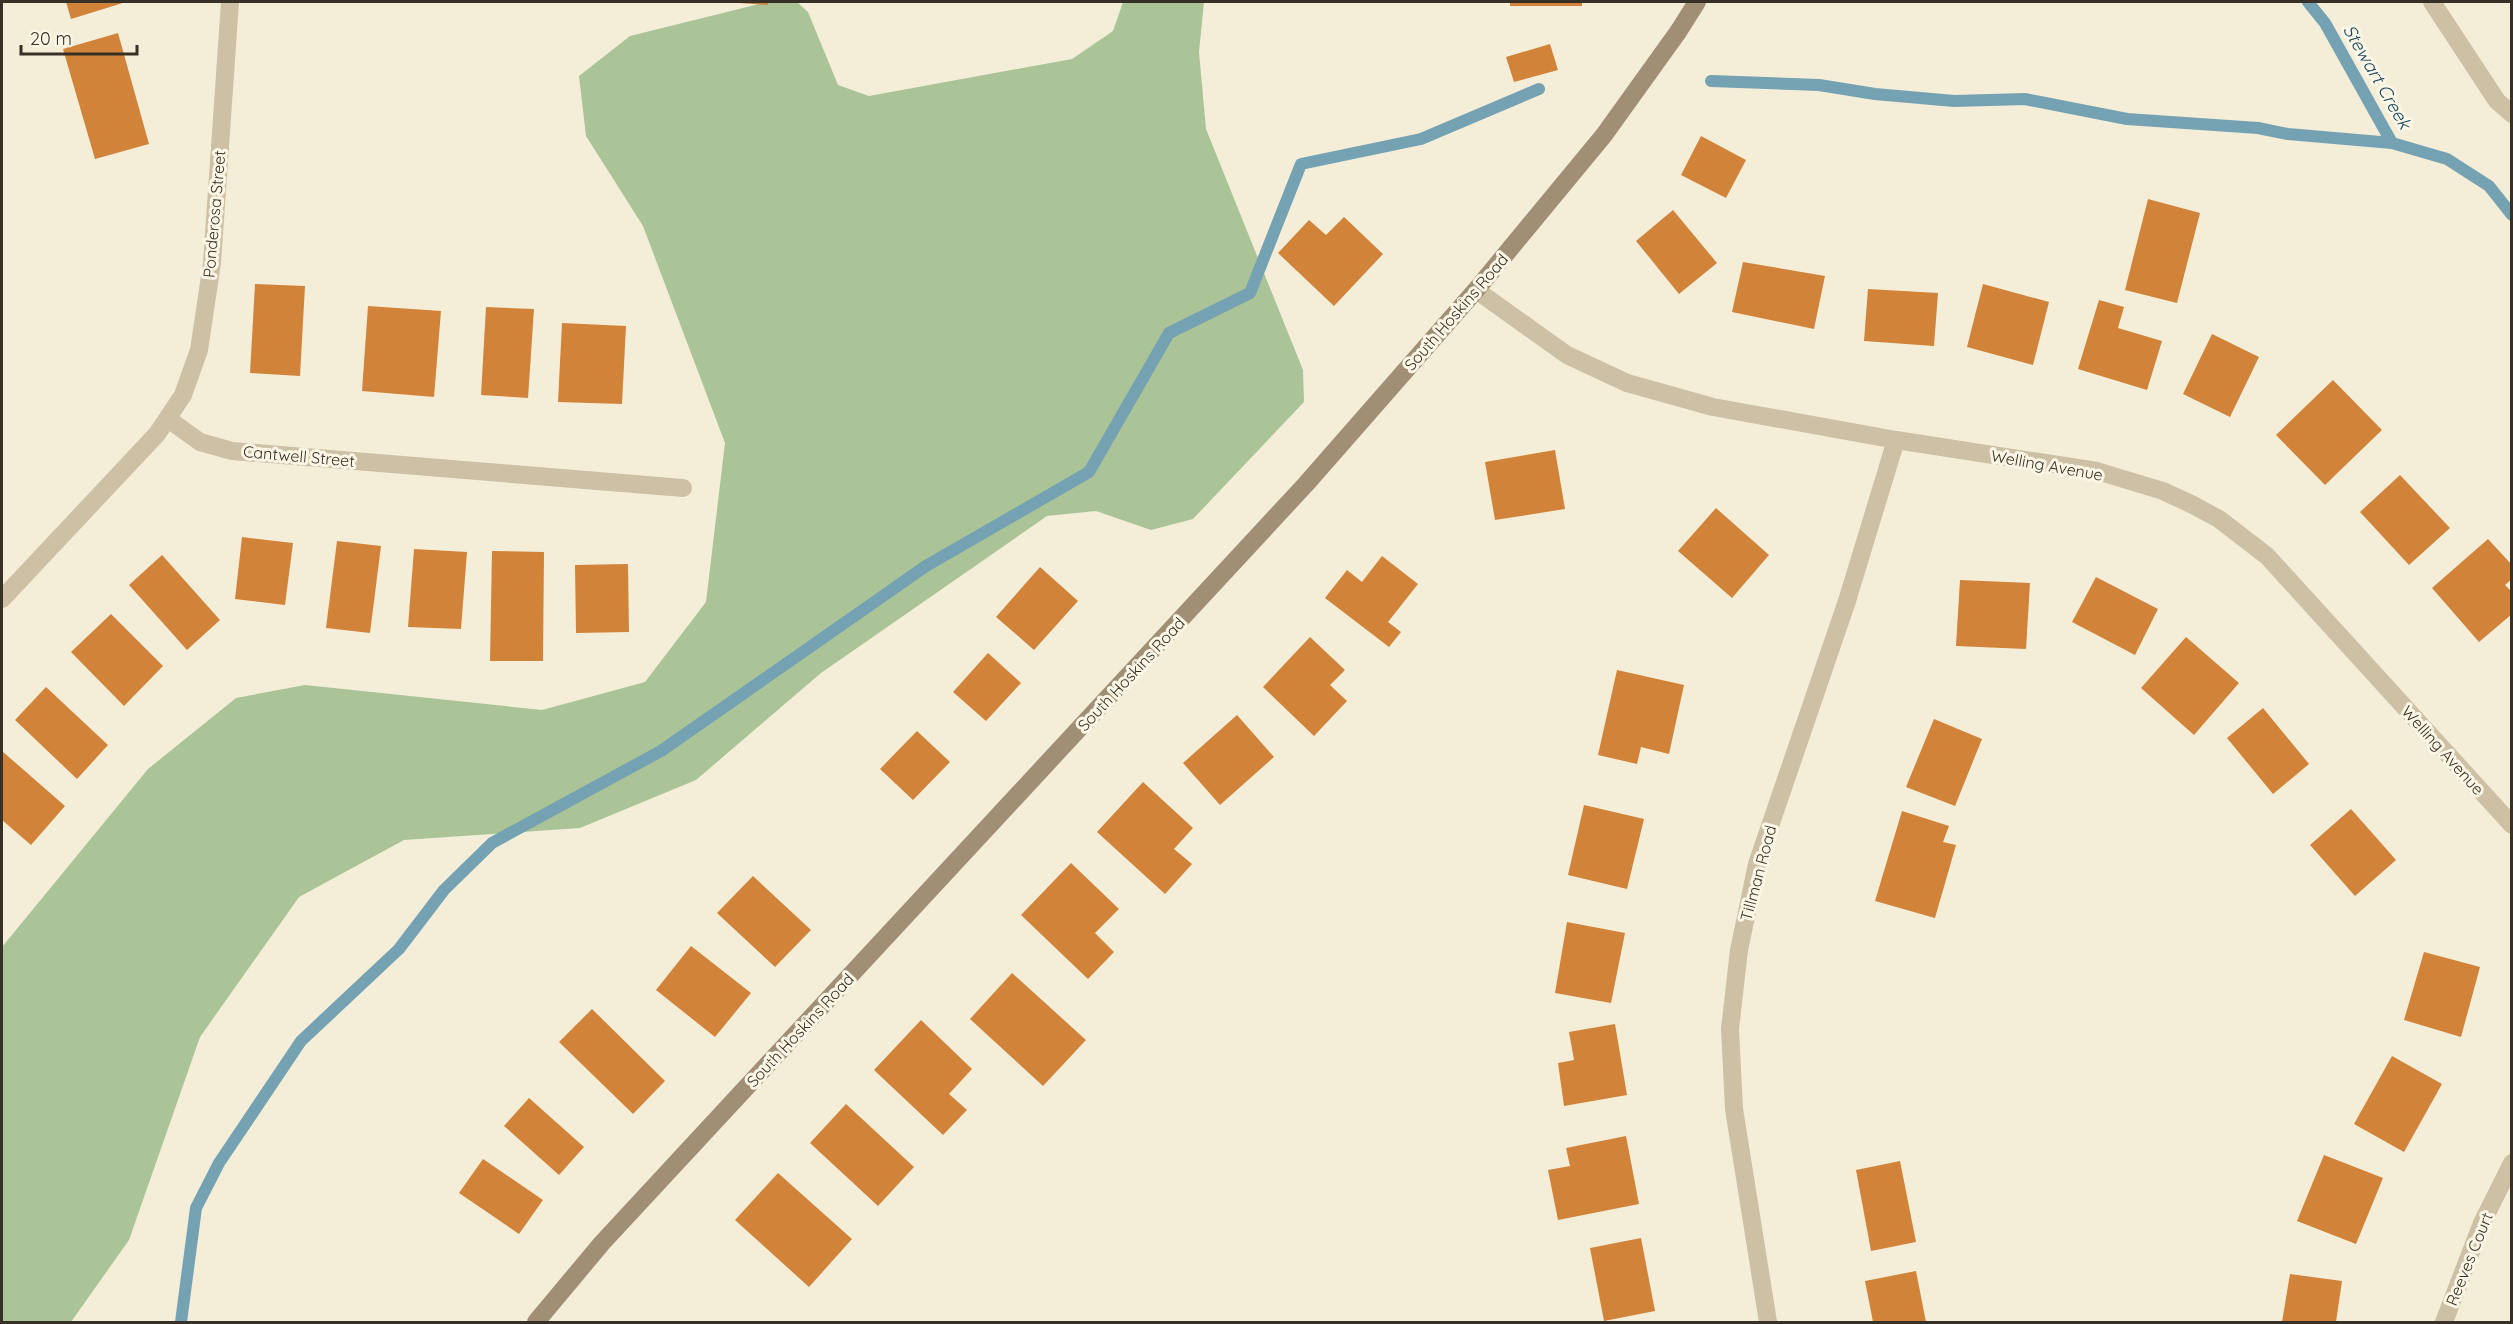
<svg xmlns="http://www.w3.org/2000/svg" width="2513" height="1324" viewBox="0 0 2513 1324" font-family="Quicksand,sans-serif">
<rect width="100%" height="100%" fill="#f4eed9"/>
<polygon fill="#aac497" points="767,2 797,2 808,12 838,85 869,96 1072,59 1113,31 1123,2 1204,2 1199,52 1206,129 1303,370 1304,402 1193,519 1151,530 1096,511 1047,516 821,673 696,780 580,828 404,840 299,897 200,1037 129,1240 71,1322 2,1322 2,947 148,769 236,698 305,685 542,710 645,682 706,602 725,443 643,226 586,136 579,76 630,36"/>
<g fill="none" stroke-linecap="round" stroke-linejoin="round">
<g stroke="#75a2b3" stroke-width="12">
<polyline points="2308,2 2325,23 2392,143"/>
<polyline points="1711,81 1819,85 1875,94 1954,101 2025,99 2127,119 2258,128 2288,134 2392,143 2447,159 2489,186 2512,215"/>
<polyline points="181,1322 196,1208 219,1163 301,1041 399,949 444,890 492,843 661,751 926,566 1089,472 1169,333 1250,293 1301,164 1421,139 1539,89"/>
</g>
</g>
<g fill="#d18339">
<polygon points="66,2 126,2 71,19"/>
<polygon points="738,2 768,2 768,5 738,3"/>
<rect x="1510" y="2" width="72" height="4"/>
<polygon points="118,33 149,144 95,159 63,49"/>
<polygon points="1550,44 1558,70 1514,82 1506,57"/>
<polygon points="1701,136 1746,160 1726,198 1681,175"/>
<polygon points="2148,199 2200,213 2177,303 2125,290"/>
<polygon points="1673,210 1717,263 1679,294 1636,241"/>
<polygon points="1344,217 1383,254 1334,306 1278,253 1309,220 1326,235"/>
<polygon points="1743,262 1825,276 1814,329 1732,312"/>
<polygon points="255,284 305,286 300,376 250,373"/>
<polygon points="1983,284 2049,302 2033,365 1967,347"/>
<polygon points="1868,289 1938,293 1934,346 1864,341"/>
<polygon points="2099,300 2124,307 2118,328 2162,341 2147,390 2078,369"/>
<polygon points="368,306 441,311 434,397 362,391"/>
<polygon points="486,307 534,309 528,398 481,395"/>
<polygon points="562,323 626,326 622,404 558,402"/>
<polygon points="2212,334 2259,357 2230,417 2183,394"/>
<polygon points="2333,380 2382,430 2325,485 2276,435"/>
<polygon points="1555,450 1565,509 1495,520 1485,462"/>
<polygon points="2400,475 2450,528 2409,565 2360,512"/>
<polygon points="1716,508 1769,555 1732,598 1678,551"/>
<polygon points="242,537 293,543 285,605 235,599"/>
<polygon points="2488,539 2512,565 2512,579 2505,585 2512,592 2512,614 2479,642 2432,588"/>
<polygon points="337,541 381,546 370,633 326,628"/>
<polygon points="414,549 467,552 461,629 408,627"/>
<polygon points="492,551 544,552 543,661 490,661"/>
<polygon points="162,555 220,620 187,650 129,585"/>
<polygon points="1382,556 1418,584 1388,622 1401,632 1389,647 1325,598 1347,570 1362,582"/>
<polygon points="628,564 629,632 576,633 575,565"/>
<polygon points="1040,567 1078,601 1034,650 996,617"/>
<polygon points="2096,577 2158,609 2135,655 2072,622"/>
<polygon points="1960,580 2030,583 2026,649 1956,646"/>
<polygon points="111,614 163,666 124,706 71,652"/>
<polygon points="1310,637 1345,670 1330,685 1347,701 1314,736 1263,687"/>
<polygon points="2186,637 2239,683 2194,735 2141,688"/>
<polygon points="988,653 1021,683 986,721 953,692"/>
<polygon points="1617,670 1684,685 1669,754 1641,747 1637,764 1598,755"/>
<polygon points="46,687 108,745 77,779 15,720"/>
<polygon points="2263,708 2309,764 2273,794 2227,738"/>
<polygon points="1237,715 1274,757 1220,805 1183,763"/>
<polygon points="1934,719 1982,739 1955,806 1906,787"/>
<polygon points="917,731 950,762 913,800 880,769"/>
<polygon points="2,751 65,806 31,845 2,820"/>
<polygon points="1143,782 1193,828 1174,849 1192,864 1165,894 1097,832"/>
<polygon points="1584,805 1644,819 1627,889 1568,875"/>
<polygon points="2351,809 2396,860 2355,896 2310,845"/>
<polygon points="1902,811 1949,826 1943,842 1956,845 1935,918 1875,901"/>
<polygon points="1071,863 1119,909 1095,933 1114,952 1088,979 1021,915"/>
<polygon points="753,876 811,930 775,967 717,913"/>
<polygon points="1567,922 1625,933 1611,1003 1555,993"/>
<polygon points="691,946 751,993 715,1037 656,990"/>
<polygon points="2424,952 2480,967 2461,1037 2404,1020"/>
<polygon points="1012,973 1086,1040 1043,1086 970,1019"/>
<polygon points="592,1009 665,1081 633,1114 559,1042"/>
<polygon points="921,1020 972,1069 949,1094 967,1110 943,1135 874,1070"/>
<polygon points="1615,1024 1627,1095 1564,1106 1558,1063 1574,1060 1569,1032"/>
<polygon points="2392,1056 2442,1084 2404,1152 2354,1124"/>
<polygon points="529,1098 584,1147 559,1175 504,1126"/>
<polygon points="846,1104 914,1167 878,1206 810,1143"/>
<polygon points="1626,1136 1639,1204 1558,1220 1548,1170 1570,1166 1566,1148"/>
<polygon points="2324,1155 2383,1178 2356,1244 2297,1221"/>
<polygon points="483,1159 543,1200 519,1234 459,1193"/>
<polygon points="1900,1161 1916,1242 1871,1251 1856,1170"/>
<polygon points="778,1173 852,1239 809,1287 735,1220"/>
<polygon points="1641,1238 1655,1311 1604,1321 1590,1248"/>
<polygon points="1916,1271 1926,1322 1873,1322 1865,1281"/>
<polygon points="2290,1274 2342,1281 2336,1322 2282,1322"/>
</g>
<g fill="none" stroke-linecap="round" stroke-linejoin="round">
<polyline stroke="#cdc0a4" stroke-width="18" points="2432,2 2497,101 2512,114"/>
<g stroke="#cdc0a4" stroke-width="18">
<polyline points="1476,290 1567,355 1627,383 1713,407 1896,440 2097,471 2163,491 2193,505 2219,519 2267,556 2512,825"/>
<polyline points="168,419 200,442 232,451 683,488"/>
<polyline points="2,599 157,434 183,395 199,350 212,263 230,2"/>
<polyline points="1768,1322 1734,1109 1730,1029 1739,950 1757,864 1847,601 1896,440"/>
<polyline points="2444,1322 2482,1223 2512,1163"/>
</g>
<polyline stroke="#a18f75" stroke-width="18" points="536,1322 602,1243 1306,484 1476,290 1604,135 1678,32 1697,2"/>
</g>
<g text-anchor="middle" stroke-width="6" stroke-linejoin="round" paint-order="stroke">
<g font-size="16" fill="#373026" stroke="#fbf6e6">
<text transform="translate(214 214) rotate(-85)" y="6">Ponderosa Street</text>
<text transform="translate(1456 312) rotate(-49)" y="6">South Hoskins Road</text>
<text transform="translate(299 456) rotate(5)" y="6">Cantwell Street</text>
<text transform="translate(2047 465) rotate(10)" y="6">Welling Avenue</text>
<text transform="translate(1131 674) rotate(-47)" y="6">South Hoskins Road</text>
<text transform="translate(2443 750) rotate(48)" y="6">Welling Avenue</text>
<text transform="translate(1758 873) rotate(-75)" y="6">Tillman Road</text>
<text transform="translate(800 1030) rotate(-47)" y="6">South Hoskins Road</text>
<text transform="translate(2469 1259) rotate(-68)" y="6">Reeves Court</text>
</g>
<g font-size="18" font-style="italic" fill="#18485d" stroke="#fbf6e6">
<text transform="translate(2377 77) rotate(60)" y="6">Stewart Creek</text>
</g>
</g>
<rect width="2513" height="1324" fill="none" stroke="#373026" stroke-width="6"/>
<path d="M21 45v9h116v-9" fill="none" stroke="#373026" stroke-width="3"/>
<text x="30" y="45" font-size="18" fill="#373026" stroke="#fbf6e6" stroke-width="4.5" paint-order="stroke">20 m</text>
</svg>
